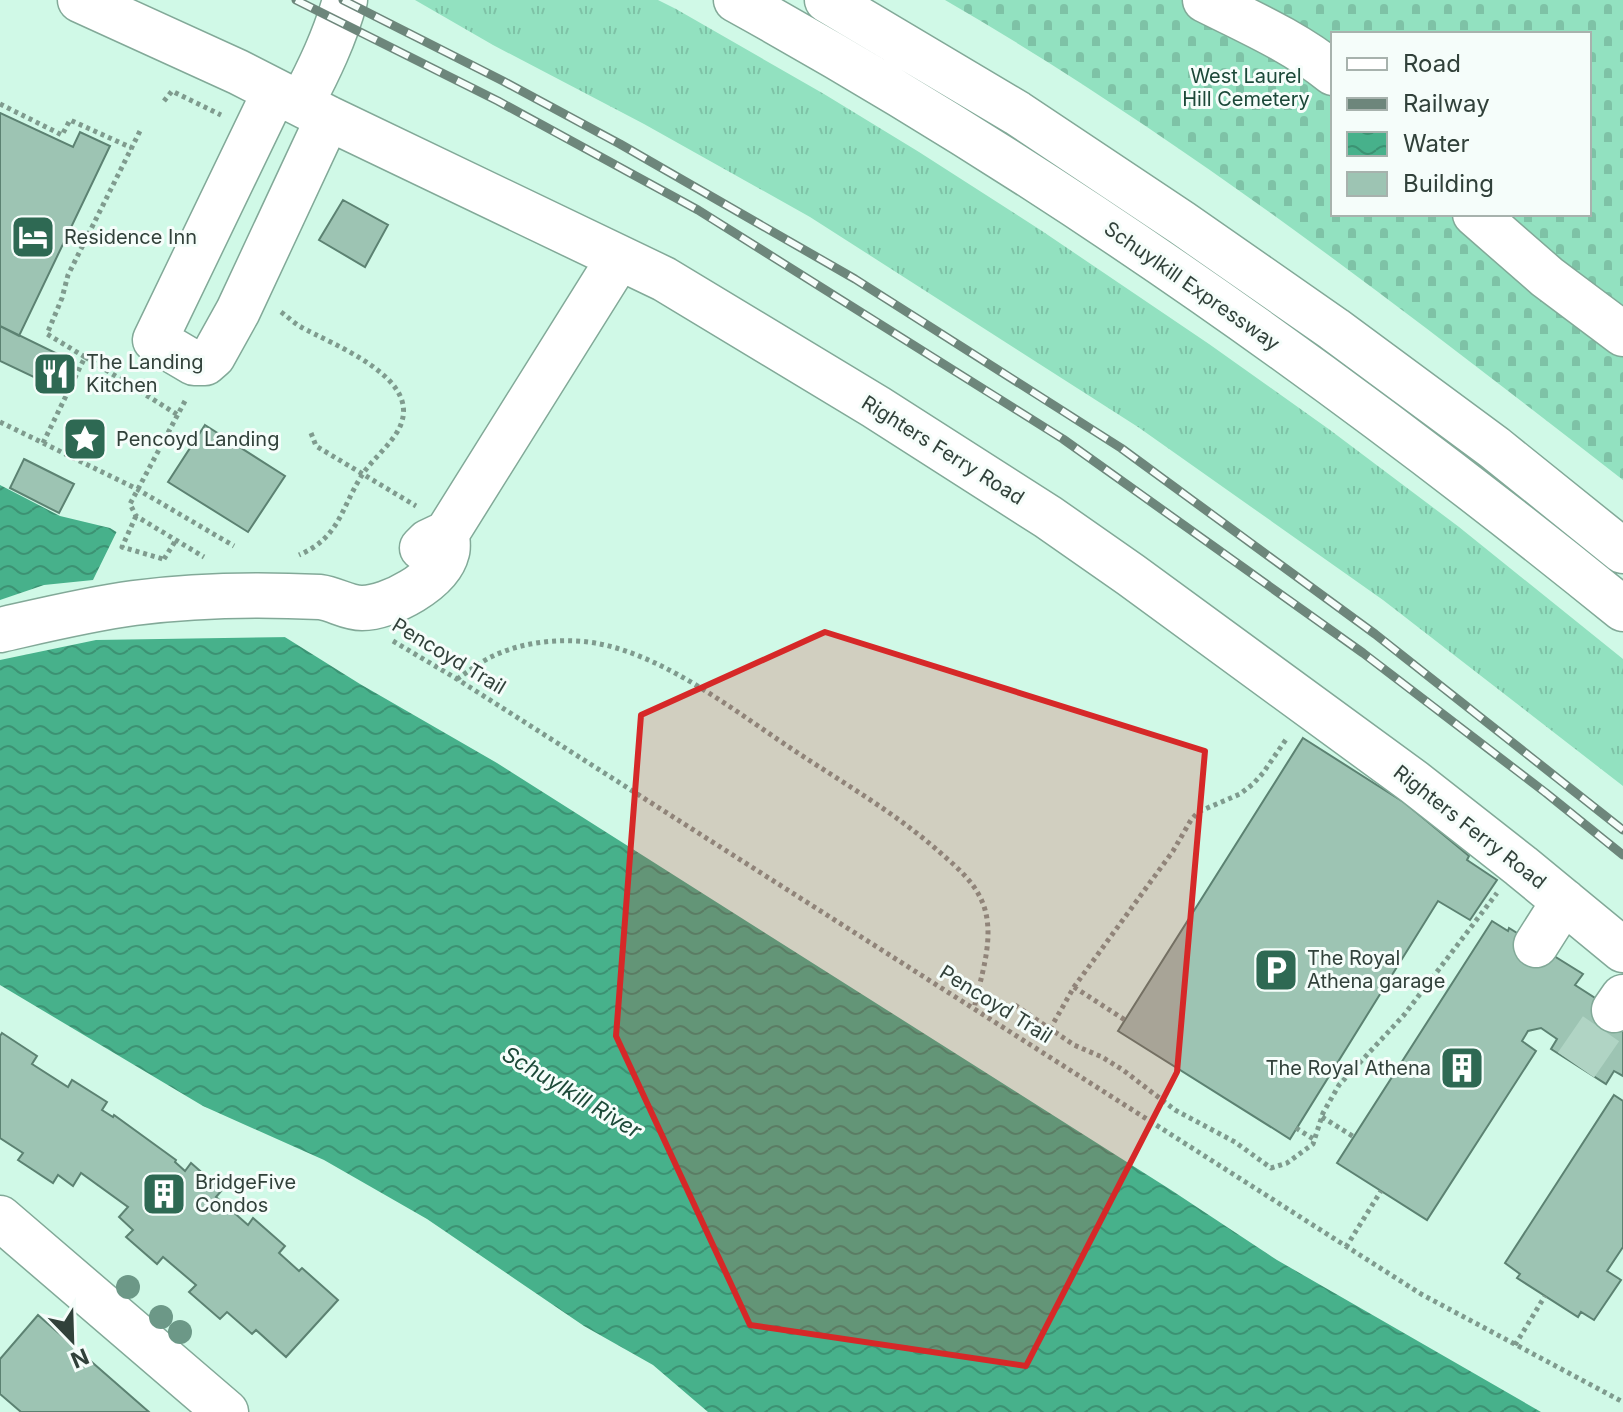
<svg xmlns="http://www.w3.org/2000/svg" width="1623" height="1412" font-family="Inter,sans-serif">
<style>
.grass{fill:url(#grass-tufts)}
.cemetery{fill:url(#cemetery-stones);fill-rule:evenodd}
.water{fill:url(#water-waves);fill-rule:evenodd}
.pier{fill:#d0f9e7}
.building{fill:#9dc4b3;stroke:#5c8272;stroke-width:2}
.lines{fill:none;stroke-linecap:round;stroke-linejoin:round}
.minor-tunnel{stroke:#b0d4c4;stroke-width:44;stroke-dasharray:44 22;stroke-linecap:butt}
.minor-casing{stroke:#82a998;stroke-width:47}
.highway-casing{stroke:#82a998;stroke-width:47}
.path{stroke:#7f9b8e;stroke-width:5;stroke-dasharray:4 4;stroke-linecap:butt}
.minor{stroke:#fff;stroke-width:44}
.highway{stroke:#fff;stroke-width:44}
.rail-casing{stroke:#6d867b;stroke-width:9}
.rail{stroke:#f5fdfa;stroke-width:6;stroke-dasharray:18;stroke-linecap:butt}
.tree{fill:#6c9887}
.marked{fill:#d62828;fill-opacity:0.2;stroke:#d62828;stroke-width:6;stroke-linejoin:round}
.labels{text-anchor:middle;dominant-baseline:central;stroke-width:6;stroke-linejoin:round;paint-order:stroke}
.park-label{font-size:20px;fill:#1b4838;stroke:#f5fdfa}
.poi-label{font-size:20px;fill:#31413a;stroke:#f5fdfa;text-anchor:start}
.street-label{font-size:20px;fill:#31413a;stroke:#f5fdfa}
.water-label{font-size:22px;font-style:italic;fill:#1d4a39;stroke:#f5fdfa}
</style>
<defs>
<pattern id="grass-tufts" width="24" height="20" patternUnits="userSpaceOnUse" patternTransform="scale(2)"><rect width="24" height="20" fill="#92e1c0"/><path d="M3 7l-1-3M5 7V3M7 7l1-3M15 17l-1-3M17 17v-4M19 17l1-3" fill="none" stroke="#7ec2a6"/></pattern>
<pattern id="cemetery-stones" width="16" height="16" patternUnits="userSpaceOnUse" patternTransform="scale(2)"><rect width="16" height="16" fill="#92e1c0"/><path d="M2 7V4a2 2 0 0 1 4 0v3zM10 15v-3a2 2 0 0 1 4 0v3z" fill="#7ec2a6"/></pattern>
<pattern id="water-waves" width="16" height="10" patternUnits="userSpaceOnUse" patternTransform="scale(2)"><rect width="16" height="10" fill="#47b18b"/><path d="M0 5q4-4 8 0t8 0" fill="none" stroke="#3c9273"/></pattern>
</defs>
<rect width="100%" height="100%" fill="#d0f9e7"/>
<path class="grass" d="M415 0H658L676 9 824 94 919 152 1042 231 1209 344 1330 430 1459 527 1623 659V786L1383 600 1138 427 810 217 644 124 493 45Z"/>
<path class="cemetery" d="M945 0H1623V480C1404 310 1185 139 945 0ZM1333 34H1589V214H1333Z"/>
<path class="water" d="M0 485 60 516 110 528 360 684 497 763 1171 1190 1277 1260 1541 1412H708L653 1365 584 1326 427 1219 324 1160 203 1106 0 985ZM22 593 95 629 90 640 16 603Z"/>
<path class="pier" d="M118 529 292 637 96 640 0 660V600L44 585 93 580Z"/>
<path class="building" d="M0 113 73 147 80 132 110 146 19 336 0 326Z
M343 200 388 225 365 267 319 240Z
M0 326 72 361 59 389 0 361Z
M205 425 285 476 248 532 168 482Z
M24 459 74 484 59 513 10 488Z
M1303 738 1405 803 1469 856 1467 860 1497 880 1470 920 1438 901 1290 1139 1118 1031Z
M1492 921 1508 931 1509 928 1583 974 1575 985 1623 1016V1076L1614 1071 1606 1084 1551 1049 1557 1039 1541 1028 1528 1031 1522 1041 1536 1051 1427 1220 1337 1163Z
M2 1033 37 1056 32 1064 68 1087 72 1080 107 1102 102 1110 113 1117 114 1115 176 1160 175 1162 185 1171 191 1163 222 1190 216 1197 248 1225 253 1218 285 1246 279 1253 299 1271 302 1268 338 1300 286 1357 256 1330 252 1334 227 1312 220 1319 189 1292 196 1285 163 1257 157 1264 126 1237 133 1230 119 1217 128 1207 81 1173 73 1186 58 1175 53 1183 18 1160 23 1153 0 1138V1036Z
M1614 1095 1623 1101V1247L1607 1271 1621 1280 1594 1320 1581 1312 1578 1317 1517 1278 1520 1274 1505 1263Z
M38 1315 149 1412H21L0 1394V1359Z"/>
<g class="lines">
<path class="minor-tunnel" d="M1576 1065 1614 1010"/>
<g class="minor-casing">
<path id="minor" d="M80 0 238 72 328 118 664 279 876 407 1048 517 1131 575 1414 782 1521 866 1623 950
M1205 0C1249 22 1295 42 1333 73
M275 91 155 340 194 363H205L213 356 238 311 328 118
M301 104C319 70 335 37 345 0
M1475 214 1547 277 1623 334
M422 548 428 542 447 533 619 258
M0 630C44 620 89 609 134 603 195 595 258 594 320 597 335 599 347 608 362 608 389 608 440 581 447 552 449 547 447 539 447 533
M1536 945 1564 901
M1614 1010 1623 997
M0 1218 226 1412"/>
</g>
<g class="highway-casing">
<path id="highway" d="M736 0C1048 172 1346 384 1623 609
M827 0 1017 113 1182 223 1334 329 1495 448 1623 551"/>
</g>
<path class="path" d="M164 101 172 91 221 115
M0 104 62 135 70 120 132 148
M281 312C288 317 294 323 301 327 331 344 416 375 402 421 397 440 373 458 362 475 340 510 340 537 299 555
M85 357 47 334 62 298 68 275 140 131
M185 401 130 504 136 516 204 557
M0 422 137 489 234 546
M311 433 316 446 416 506
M43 443 85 357 178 415
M136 516 122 547 163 559
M164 559 176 540
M393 641 457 679 1421 1294 1623 1402
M457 679C469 671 480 662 493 656 524 641 567 637 600 644 670 658 741 716 801 755 850 787 901 817 944 856 958 868 972 881 980 897 998 932 981 974 974 1009
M1074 987 1125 1020
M1015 1005 1074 1045 1102 1057 1123 1070 1175 1110 1235 1142 1271 1168 1287 1163 1313 1144 1323 1113 1339 1085 1404 1015 1497 893
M1050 1029 1074 987 1173 851 1191 820 1198 812 1240 794 1253 784 1263 773 1287 738
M1322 1117 1354 1137
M1296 1128 1315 1140
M1346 1247 1381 1191
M1515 1345 1545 1296"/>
<use href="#minor" class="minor"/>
<use href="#highway" class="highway"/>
<g class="rail-casing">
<path id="rail" d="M296 0 498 101 698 210 1063 439 1363 653 1546 793 1623 855
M343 0 503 81 620 144 855 279 1121 448 1375 634 1623 830"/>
</g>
<use href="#rail" class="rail"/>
</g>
<g class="tree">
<circle cx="128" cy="1287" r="12"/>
<circle cx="161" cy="1317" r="12"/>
<circle cx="180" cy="1332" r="12"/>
</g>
<path class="marked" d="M825 632 1205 751 1177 1072 1026 1366 750 1325 616 1036 641 715Z"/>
<defs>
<g id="hotel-square" transform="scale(2.3)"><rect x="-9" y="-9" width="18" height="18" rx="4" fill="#2e6953" stroke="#f5fdfa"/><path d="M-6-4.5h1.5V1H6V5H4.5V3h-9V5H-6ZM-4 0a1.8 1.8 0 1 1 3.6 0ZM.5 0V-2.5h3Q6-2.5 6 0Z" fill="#fff"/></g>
<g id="restaurant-square" transform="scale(2.3)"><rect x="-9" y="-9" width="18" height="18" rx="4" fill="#2e6953" stroke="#f5fdfa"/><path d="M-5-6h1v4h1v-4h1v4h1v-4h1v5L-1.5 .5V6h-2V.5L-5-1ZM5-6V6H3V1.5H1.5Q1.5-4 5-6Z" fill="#fff"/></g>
<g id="sight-square" transform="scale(2.3)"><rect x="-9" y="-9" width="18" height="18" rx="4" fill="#2e6953" stroke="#f5fdfa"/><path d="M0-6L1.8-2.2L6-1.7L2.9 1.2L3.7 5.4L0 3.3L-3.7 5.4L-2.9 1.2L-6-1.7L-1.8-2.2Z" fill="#fff"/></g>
<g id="parking-square" transform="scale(2.3)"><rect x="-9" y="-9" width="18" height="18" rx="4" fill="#2e6953" stroke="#f5fdfa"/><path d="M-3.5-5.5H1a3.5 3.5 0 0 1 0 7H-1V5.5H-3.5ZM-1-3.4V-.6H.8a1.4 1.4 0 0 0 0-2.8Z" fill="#fff"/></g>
<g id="building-square" transform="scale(2.3)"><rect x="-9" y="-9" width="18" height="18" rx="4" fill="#2e6953" stroke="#f5fdfa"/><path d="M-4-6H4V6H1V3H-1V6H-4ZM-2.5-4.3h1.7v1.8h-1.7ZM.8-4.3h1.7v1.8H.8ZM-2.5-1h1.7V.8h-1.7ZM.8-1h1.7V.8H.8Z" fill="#fff"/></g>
</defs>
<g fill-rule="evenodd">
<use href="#hotel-square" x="33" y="237"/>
<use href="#restaurant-square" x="55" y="374"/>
<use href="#sight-square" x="85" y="439"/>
<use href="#parking-square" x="1276" y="970"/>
<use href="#building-square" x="1462" y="1068"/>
<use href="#building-square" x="164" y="1194"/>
</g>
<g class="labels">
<g class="park-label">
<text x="1246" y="76">West Laurel<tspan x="1246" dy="23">Hill Cemetery</tspan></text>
</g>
<g class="poi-label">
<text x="64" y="237">Residence Inn</text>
<text x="86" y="362">The Landing<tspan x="86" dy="23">Kitchen</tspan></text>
<text x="116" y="439">Pencoyd Landing</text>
<text x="1307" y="958">The Royal<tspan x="1307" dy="23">Athena garage</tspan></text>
<text x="1431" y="1068" text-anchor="end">The Royal Athena</text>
<text x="195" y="1182">BridgeFive<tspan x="195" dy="23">Condos</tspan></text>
</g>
<g class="street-label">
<text transform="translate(1192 286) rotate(35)">Schuylkill Expressway</text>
<text transform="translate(943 450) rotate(32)">Righters Ferry Road</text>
<text transform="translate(449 656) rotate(31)">Pencoyd Trail</text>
<text transform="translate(1470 827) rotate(38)">Righters Ferry Road</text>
<text transform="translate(996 1004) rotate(32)">Pencoyd Trail</text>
</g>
<g class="water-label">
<text transform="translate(572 1092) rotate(31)">Schuylkill River</text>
</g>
</g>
<rect x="1331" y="32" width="260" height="184" fill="#f5fdfa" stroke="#a7b2ad" stroke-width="2"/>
<rect x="1347" y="58" width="40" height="12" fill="#ffffff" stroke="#a7b2ad" stroke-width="2"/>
<text x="1403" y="72" font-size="24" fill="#31413a">Road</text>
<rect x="1347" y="98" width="40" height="12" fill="#6d867b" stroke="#a7b2ad" stroke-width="2"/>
<text x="1403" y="112" font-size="24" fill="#31413a">Railway</text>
<rect x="1347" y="132" width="40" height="24" fill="url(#water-waves)" stroke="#a7b2ad" stroke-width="2"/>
<text x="1403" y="152" font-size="24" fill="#31413a">Water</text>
<rect x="1347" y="172" width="40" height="24" fill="#9dc4b3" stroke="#a7b2ad" stroke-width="2"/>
<text x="1403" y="192" font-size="24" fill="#31413a">Building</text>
<g transform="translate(72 1340) rotate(157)" stroke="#f5fdfa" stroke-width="6" paint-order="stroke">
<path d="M0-6L14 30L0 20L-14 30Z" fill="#31413a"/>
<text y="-12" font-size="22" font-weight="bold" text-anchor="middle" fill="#31413a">N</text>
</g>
</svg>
